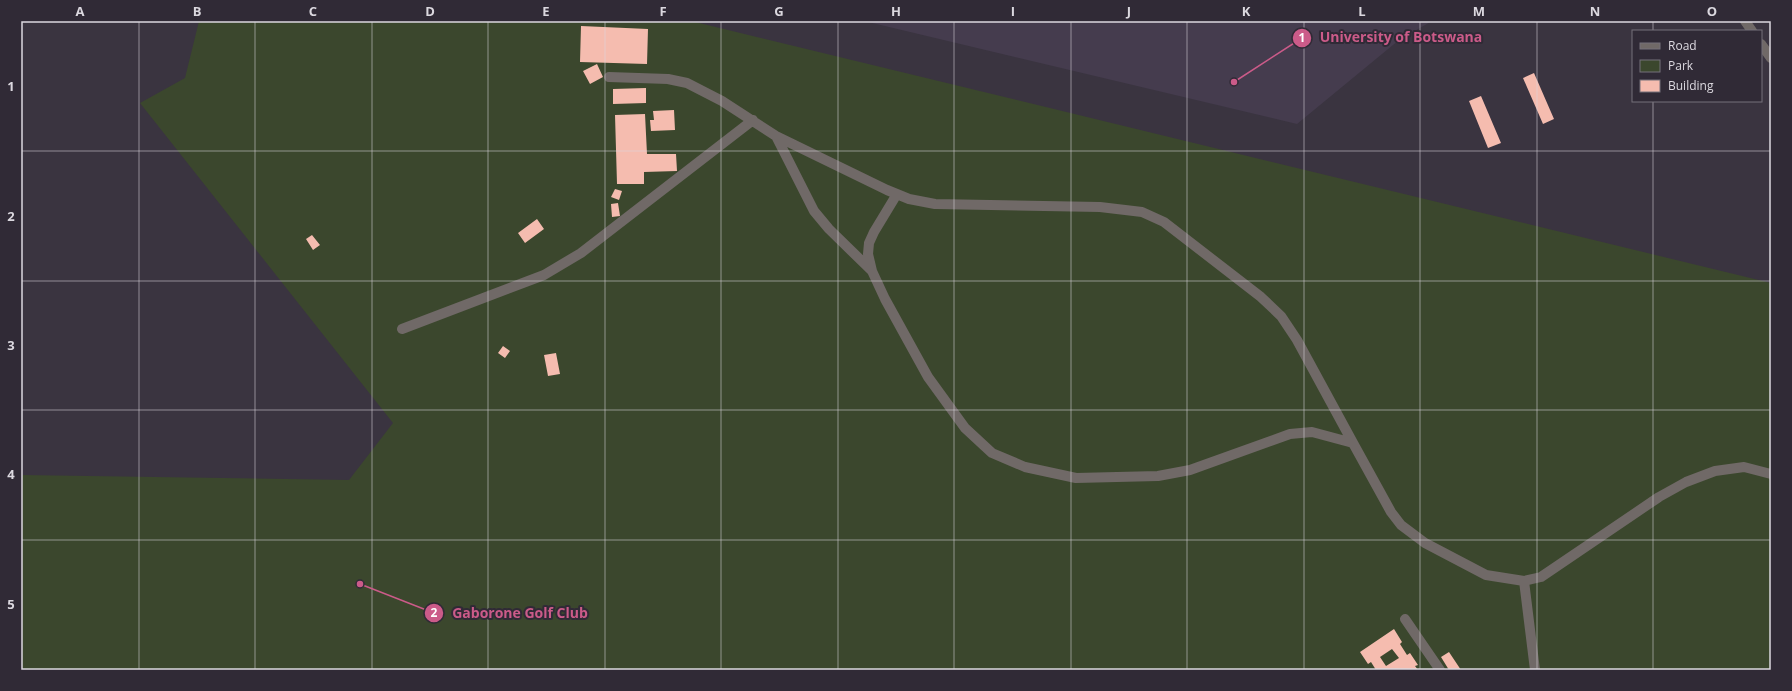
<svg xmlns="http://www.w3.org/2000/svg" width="1792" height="691" font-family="'Open Sans',sans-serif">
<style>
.built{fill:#453c4e}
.green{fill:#3b472d}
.building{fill:#f5bcaf;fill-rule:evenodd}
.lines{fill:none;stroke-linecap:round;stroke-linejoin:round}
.minor{stroke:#706967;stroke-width:10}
.grid{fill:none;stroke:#dbd8df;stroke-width:1;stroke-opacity:0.55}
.leader{fill:none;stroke:#cb5b89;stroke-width:1.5}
.callout-dot{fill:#cb5b89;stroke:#302a36;stroke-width:1.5}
.mark-label{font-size:12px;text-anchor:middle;font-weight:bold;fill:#fff}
.callout-label{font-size:14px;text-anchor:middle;font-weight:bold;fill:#cb5b89;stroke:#302a36;stroke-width:4;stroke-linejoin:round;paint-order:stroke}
.neatline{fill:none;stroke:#dbd8df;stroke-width:1.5}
.grid-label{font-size:13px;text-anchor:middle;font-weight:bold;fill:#dbd8df}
</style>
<rect width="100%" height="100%" fill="#3a3440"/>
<path class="built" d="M864 21H1432L1399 40 1297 124Z"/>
<path class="green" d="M199 21H691L1771 283V670H21V475L349 480 393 423 140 103 185 78Z"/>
<path class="building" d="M581 26 648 29 647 64 580 62Z
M597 64 603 77 590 84 583 71Z
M1534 73 1554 119 1543 124 1523 78Z
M646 88V103L613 104V89Z
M1481 96 1501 143 1488 148 1469 101Z
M674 110 675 130 651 131 650 120H654L653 111Z
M645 114 647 154H676L677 171 644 172V184H617L615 115Z
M615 189 622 191 619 200 611 197Z
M618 203 620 216 612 217 611 204Z
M537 219 544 229 525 243 518 233Z
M312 235 320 245 313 250 306 239Z
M503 346 510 351 505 358 498 353Z
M556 353 560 374 548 376 544 355Z
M1394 629 1402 642 1400 644 1407 655 1410 653 1418 665 1415 666 1418 670H1376L1371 662 1368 664 1360 652ZM1392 649 1399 658 1386 666 1380 657Z
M1449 652 1461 670H1449L1441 657Z"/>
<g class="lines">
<path class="minor" d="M1745 21 1752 31
M1761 44 1771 58
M609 77 668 79 687 83 722 101 776 136 887 190 909 199 935 204 1100 207 1142 212 1164 222 1261 297 1281 316 1297 340 1353 443 1391 512 1401 525 1425 543 1486 575 1524 581 1541 577 1659 497 1686 482 1715 471 1744 467 1771 474
M776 136 814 211 829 229 872 271
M897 194 874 232 869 243 868 254 872 271 885 299 928 377 965 428 992 453 1025 467 1076 478 1158 476 1190 470 1290 434 1312 432 1353 443
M402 329 544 275 581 253 753 120
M1524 581 1535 670
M1405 619 1440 670"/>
</g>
<path class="grid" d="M139 21V670M255 21V670M372 21V670M488 21V670M605 21V670M721 21V670M838 21V670M954 21V670M1071 21V670M1187 21V670M1304 21V670M1420 21V670M1537 21V670M1653 21V31M1653 101V670M21 151H1771M21 281H1771M21 410H1771M21 540H1771"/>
<path class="leader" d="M1234 82L1302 38M360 584L434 613"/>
<g class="callout-dot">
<circle cx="1234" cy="82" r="4"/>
<circle cx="360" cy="584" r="4"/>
<circle cx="1302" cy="38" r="10"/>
<circle cx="434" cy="613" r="10"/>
</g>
<g class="mark-label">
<text x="1302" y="42">1</text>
<text x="434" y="617">2</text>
</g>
<g class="callout-label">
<text x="1401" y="42">University of Botswana</text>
<text x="520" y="618">Gaborone Golf Club</text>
</g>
<rect width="1792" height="691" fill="none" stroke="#302a36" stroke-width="44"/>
<rect x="1632" y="30" width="130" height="72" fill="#302a36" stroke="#74707a"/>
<rect x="1640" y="43" width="20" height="6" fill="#706967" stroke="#74707a"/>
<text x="1668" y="50" font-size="12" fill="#dbd8df">Road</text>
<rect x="1640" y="60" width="20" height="12" fill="#3b472d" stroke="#74707a"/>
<text x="1668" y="70" font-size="12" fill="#dbd8df">Park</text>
<rect x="1640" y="80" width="20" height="12" fill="#f5bcaf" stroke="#74707a"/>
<text x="1668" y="90" font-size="12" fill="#dbd8df">Building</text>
<rect x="22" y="22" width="1748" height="647" class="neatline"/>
<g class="grid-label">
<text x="80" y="16">A</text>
<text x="197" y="16">B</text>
<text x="313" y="16">C</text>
<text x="430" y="16">D</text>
<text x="546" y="16">E</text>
<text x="663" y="16">F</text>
<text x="779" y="16">G</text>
<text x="896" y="16">H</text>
<text x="1013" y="16">I</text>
<text x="1129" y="16">J</text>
<text x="1246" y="16">K</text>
<text x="1362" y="16">L</text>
<text x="1479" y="16">M</text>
<text x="1595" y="16">N</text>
<text x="1712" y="16">O</text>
<text x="11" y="91">1</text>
<text x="11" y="221">2</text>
<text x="11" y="350">3</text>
<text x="11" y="479">4</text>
<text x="11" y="609">5</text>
</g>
</svg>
